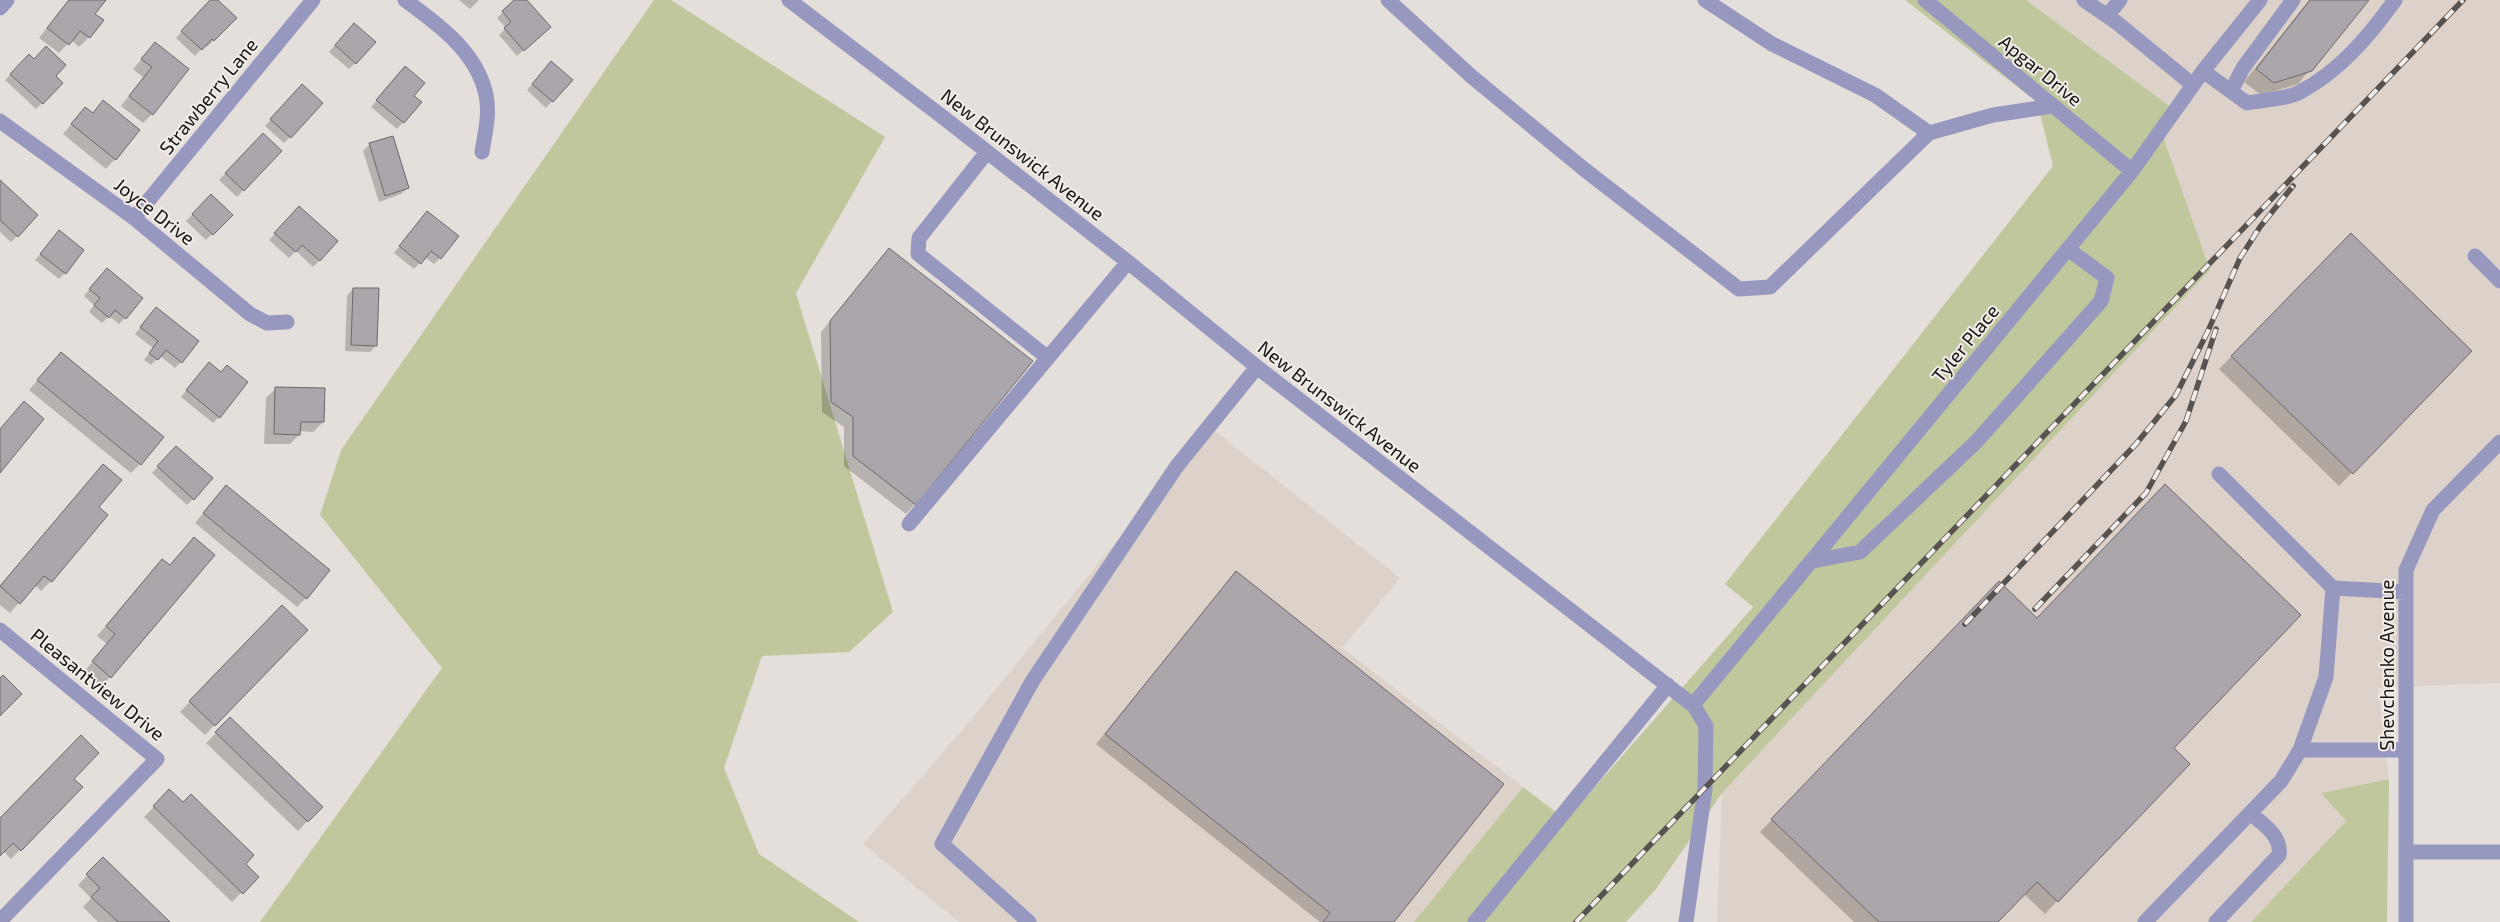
<svg xmlns="http://www.w3.org/2000/svg" width="2500" height="922" font-family="'Exo 2',sans-serif">
<style>
.built{fill:#ddd2c9}
.green{fill:#c0c79d}
.shadow{fill:#0003}
.building{fill:#aba6ab;stroke:#6c686c}
.lines{fill:none;stroke-linecap:round;stroke-linejoin:round}
.minor{stroke:#9798bf;stroke-width:15}
.rail-casing{stroke:#565351;stroke-width:5.5}
.rail{stroke:#f1ece8;stroke-width:4;stroke-dasharray:11;stroke-linecap:butt}
.labels{text-anchor:middle;dominant-baseline:central;stroke-width:4;stroke-linejoin:round;paint-order:stroke}
.street-label{font-size:19px;fill:#161413;stroke:#f1ece8}
</style>
<rect width="100%" height="100%" fill="#e4dfdb"/>
<path class="built" d="M2026 0H2500V683L2378 688 2389 779 2321 793 2346 821 2251 922H1717L1722 793 2210 270 2161 131 2179 113Z
M1210 427 1400 578 1342 648 1523 787 1414 922H959L863 844 960 733Z"/>
<path class="green" d="M654 0H671L885 137 796 293 893 612 849 652 762 656 724 768 759 854 859 922H260L442 668 320 515 341 450Z
M1905 0H2026L2179 113 2161 131 2210 270 1722 793 1656 889 1626 922H1414L1523 787 1566 820 1753 607 1725 584 2053 166 2037 102Z
M2389 779 2387 922H2251L2346 821 2321 793Z"/>
<path class="shadow" d="M68 0H105L94 14 89 37 79 47 71 40 59 53 39 38Z
M211 0H216L235 18 207 47 205 45 195 56 176 38Z
M459 0H479L470 9Z
M516 0H526L543 33 517 56 499 35 506 28 497 18Z
M2309 0H2367L2298 84 2261 95 2244 82Z
M348 30 355 63 349 69 329 52Z
M155 44 152 114 143 123 121 106 143 77 133 69Z
M29 55 62 83 36 109 5 80Z
M545 69 571 80 546 108 527 90Z
M399 74 413 96 420 103 397 129 371 107Z
M296 92 290 137 284 143 265 126Z
M103 102 115 159 106 169 63 134 85 108 92 114Z
M263 135 280 151 237 197 219 180Z
M370 144 408 188 401 194 379 202 363 151Z
M0 182 17 236 11 242 0 232Z
M211 196 231 215 206 240 186 221Z
M427 212 440 258 434 264 425 257 414 269 394 253Z
M293 214 320 260 313 267 296 251 289 258 269 240Z
M59 232 65 273 59 279 35 260Z
M2351 235 2470 351 2339 486 2219 369Z
M889 249 915 504 906 514 844 466V427L822 412 821 332Z
M101 275 125 318 119 324 109 316 102 323 89 312 94 305 84 296Z
M353 289 376 345 370 352 345 351 347 296Z
M150 315 181 362 175 368 160 356 151 365 144 360 153 348 135 334Z
M61 353 140 464 131 473 29 390Z
M202 370 219 417 213 423 181 397Z
M275 389 323 422 313 432 299 431V435L290 444H264L266 398Z
M170 454 193 499 187 505 152 473Z
M103 466 97 507 106 515 51 581 41 591 35 585 10 613 0 605V586Z
M217 496 306 598 297 607 195 523Z
M194 539 110 677 101 686 84 672 107 644 97 636 153 570 169 566Z
M1236 572 1392 922H1320L1096 744Z
M1987 595 2172 748 2057 901 2045 914 2024 894 1997 922H1854L1760 832Z
M282 606 307 630 205 735 180 712Z
M230 719 321 807 298 831 206 743Z
M72 779 81 787 11 859 3 851 0 854V820Z
M169 791 257 877 232 902 144 817Z
M103 859 168 922H98L83 907 91 898 78 885Z"/>
<path class="building" d="M69 0H106L95 14 104 20 90 38 80 31 69 45 47 28Z
M210 0H218L237 18 214 41 212 39 202 50 181 31Z
M514 0H527L551 27 524 51 504 28 511 22 502 11Z
M2310 0H2369L2312 71 2274 83 2256 69Z
M354 23 376 42 356 64 335 45Z
M155 42 189 69 153 115 129 96 152 67 141 59Z
M46 46 66 65 56 76 63 83 43 104 10 74 29 54 34 59Z
M551 61 573 80 553 102 532 84Z
M405 66 425 83 414 96 422 102 404 123 376 100Z
M302 84 323 103 291 138 270 119Z
M103 100 140 130 116 160 71 124 85 107 93 113Z
M263 133 282 151 244 191 225 173Z
M393 136 409 188 385 196 369 143Z
M0 180 38 215 18 237 0 220Z
M211 194 233 215 213 235 192 214Z
M299 206 338 241 320 261 302 245 296 252 274 233Z
M427 211 459 236 441 259 431 251 421 264 399 246Z
M59 230 84 250 66 274 40 254Z
M2351 233 2472 351 2353 474 2231 356Z
M889 248 1033 361 916 505 853 456V417L831 402 830 321Z
M107 268 143 298 126 319 115 310 109 318 94 305 100 298 89 289Z
M353 288H379L377 346 351 345Z
M156 307 199 341 182 363 166 350 158 360 149 353 158 341 140 327Z
M61 352 164 437 141 465 37 380Z
M209 362 221 372 227 365 248 382 220 418 186 390Z
M275 387 325 388 324 422H301L300 435 274 434Z
M24 401 44 419 0 473V429Z
M176 446 213 478 194 500 157 466Z
M103 464 122 480 99 507 108 515 52 582 44 576 20 604 0 586Z
M2165 484 2301 615 2174 748 2190 764 2058 902 2037 882 1998 922H1879L1771 819 1999 581 2037 618Z
M226 485 330 570 307 599 203 513Z
M194 537 215 555 111 678 92 661 115 634 106 626 162 559 170 565Z
M1236 571 1504 784 1394 922H1323L1330 913 1105 734Z
M282 605 308 630 215 726 189 701Z
M3 675 22 694 0 716V678Z
M230 717 323 807 308 822 215 732Z
M81 735 99 753 74 779 83 787 21 851 13 843 0 856V818Z
M169 789 183 802 191 794 254 855 246 864 259 877 243 894 153 806Z
M103 857 170 922H118L91 897 100 888 86 874Z"/>
<g class="lines">
<path class="minor" d="M405 0C438 24 477 52 486 95 490 114 485 133 482 152
M789 0 944 118 1128 262 1257 367 1694 706 1706 726 1705 789 1686 922
M1388 0 1471 76 1585 170 1739 289 1770 287 1929 133 1993 115 2053 106
M1705 0 1772 44 1875 95 1929 133
M1925 0 2132 171
M2084 0 2116 22 2193 85
M0 8 7 0
M2107 16 2120 0
M2203 71 2247 103C2262 100 2288 99 2300 92 2340 71 2369 36 2395 0
M2231 91 2243 68 2293 0
M0 121 134 218 250 314 267 323 287 322
M987 152 919 238 918 254 1048 358
M134 218 313 0
M2475 256 2500 281
M909 524 1128 262
M1813 561 1860 552 1976 442 2101 301 2107 278 2068 249
M2333 588 2406 592
M0 630 157 759 0 921
M1693 705 2132 171 2203 71 2260 0
M2300 750H2406
M2406 852H2500
M1029 922 942 844 1033 680 1177 466 1257 367
M1475 922 1668 685
M2145 922 2281 781 2300 750 2326 677 2333 588 2219 474
M2216 922 2279 855C2282 836 2263 824 2250 813
M2406 922V570L2433 510 2500 442"/>
<g class="rail-casing">
<path id="rail" d="M2035 609 2146 493 2186 421 2216 329
M1965 624 2136 444 2176 395 2208 331 2240 258 2260 227 2293 186
M1576 922 2463 0"/>
</g>
<use href="#rail" class="rail"/>
</g>
<g class="labels">
<g class="street-label">
<text transform="translate(2041 70) rotate(39)">Apgar Drive</text>
<text transform="translate(208 96) rotate(-51)">Strawberry Lane</text>
<text transform="translate(1023 154) rotate(38)">New Brunswick Avenue</text>
<text transform="translate(155 211) rotate(38)">Joyce Drive</text>
<text transform="translate(1965 343) rotate(-51)">Tyler Place</text>
<text transform="translate(1340 406) rotate(38)">New Brunswick Avenue</text>
<text transform="translate(2386 665) rotate(-90)">Shevchenko Avenue</text>
<text transform="translate(98 684) rotate(39)">Pleasantview Drive</text>
</g>
</g>
</svg>
